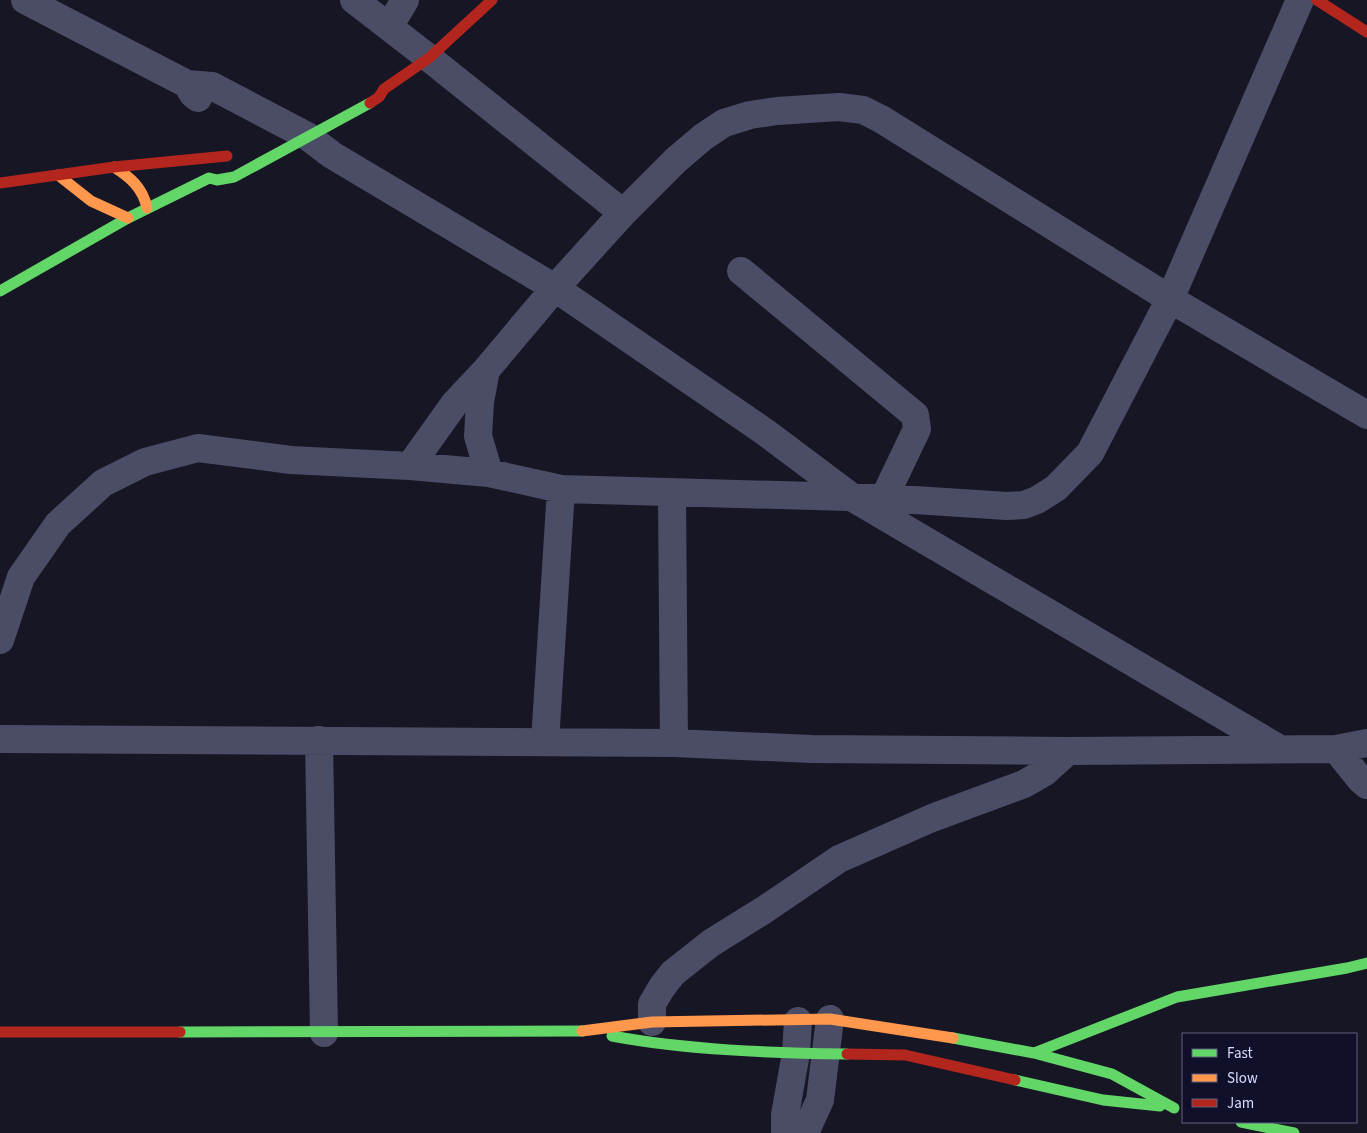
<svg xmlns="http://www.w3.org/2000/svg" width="1367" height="1133" font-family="'Source Sans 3',sans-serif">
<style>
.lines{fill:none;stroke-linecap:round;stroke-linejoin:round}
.street{stroke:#4b4d66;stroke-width:28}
.fast{stroke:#63d668;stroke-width:11}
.slow{stroke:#ff974d;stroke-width:11}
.jam{stroke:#b3261e;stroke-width:11}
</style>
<rect width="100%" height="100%" fill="#171625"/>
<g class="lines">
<path class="street" d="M25 0 187 84 193 94 198 98
M354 0 429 58 623 213
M389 27 405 0
M187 84 212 86 307 136 332 155 555 288 765 432 853 498 1280 749
M741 271 915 415 917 429 884 498
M486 370 480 402 478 436 489 473
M410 466 455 403 486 370 555 288 623 213 676 160 703 137 724 123 750 115 777 111 839 107 863 110 881 119 1170 299 1367 415
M672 493 674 743
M0 640 21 577 58 524 103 483 145 462 198 448 291 460 410 466 489 473 561 489 884 498 1007 506 1024 505 1037 500 1056 488 1090 453 1170 299 1300 0
M0 739 674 743 811 749 1068 751 1336 749 1367 743
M319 740 324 1033
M545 742 561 489
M1336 749 1360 779 1367 785
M652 1022V1004L662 987 673 973 711 943 764 910 839 859 932 818 1024 784 1045 772 1068 751
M785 1133V1115L796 1053 798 1021
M805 1133 820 1100 830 1019"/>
<path class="fast" d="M0 291 128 218 209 178 217 180 234 177 370 103
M180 1032 582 1031
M612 1036C687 1050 771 1053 847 1054
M953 1038 1034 1053 1112 1074 1174 1108
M1034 1053 1177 997 1347 968 1367 963
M1015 1080 1103 1100 1160 1106
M1241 1122 1294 1133"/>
<path class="slow" d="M114 167C130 177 143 188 147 208
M58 175 91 201 128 218
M582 1031 652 1022 830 1019 953 1038"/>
<path class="jam" d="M1317 0 1367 32
M370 103 379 97 384 89 429 58 492 0
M0 183 114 167 227 156
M0 1032H180
M847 1054 905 1055 1015 1080"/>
</g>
<rect x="1182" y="1033" width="175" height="90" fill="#11102b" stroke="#616180"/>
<rect x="1192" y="1049" width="25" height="8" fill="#63d668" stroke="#616180"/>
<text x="1227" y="1058" font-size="15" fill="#dadbff">Fast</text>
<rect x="1192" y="1074" width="25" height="8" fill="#ff974d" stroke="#616180"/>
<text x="1227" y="1083" font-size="15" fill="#dadbff">Slow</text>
<rect x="1192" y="1099" width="25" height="8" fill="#b3261e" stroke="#616180"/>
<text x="1227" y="1108" font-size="15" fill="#dadbff">Jam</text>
</svg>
